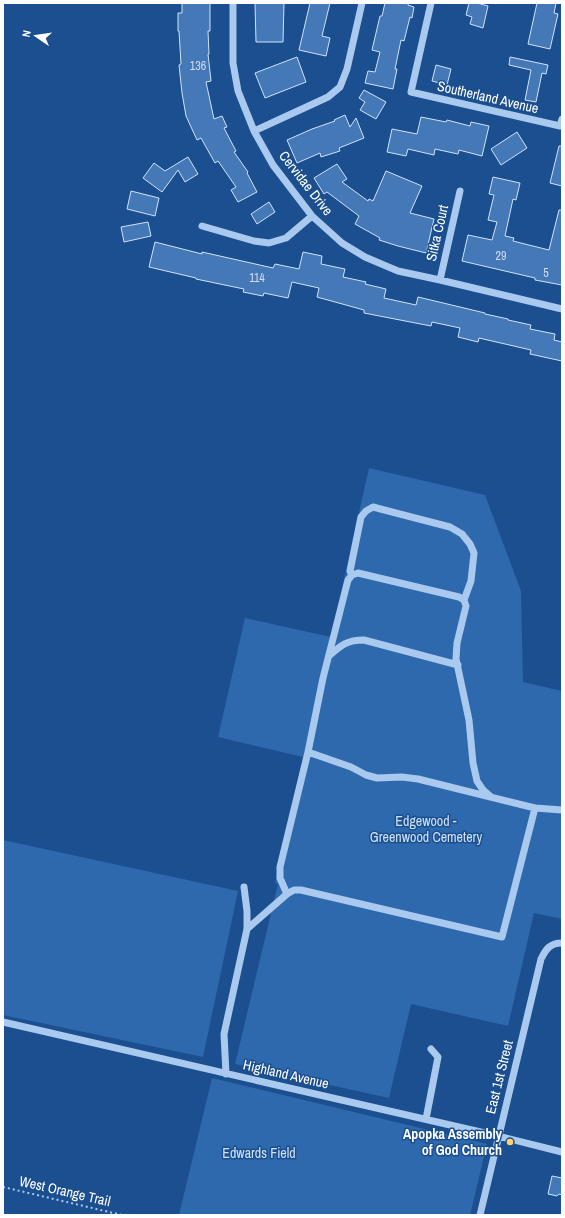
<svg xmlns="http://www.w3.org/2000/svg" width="565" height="1218" font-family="'Archivo Narrow',sans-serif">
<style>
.green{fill:#2e69ad}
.building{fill:#4478b7;stroke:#cfe3fa}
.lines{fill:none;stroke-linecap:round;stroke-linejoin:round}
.path{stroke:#a9c9ee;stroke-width:2;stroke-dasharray:2 3;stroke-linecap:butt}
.minor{stroke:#a9c9ee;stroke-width:7}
.poi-dot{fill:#ffd166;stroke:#1b4f8f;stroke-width:1.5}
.labels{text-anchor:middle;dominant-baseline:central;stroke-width:3;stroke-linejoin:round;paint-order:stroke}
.number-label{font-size:12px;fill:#d0dded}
.street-label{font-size:14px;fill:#fff;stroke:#1b4f8f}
.park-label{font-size:14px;fill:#cfe3fa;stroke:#1b4f8f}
.poi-label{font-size:14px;font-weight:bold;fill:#fff;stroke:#1b4f8f;text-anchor:end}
</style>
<rect width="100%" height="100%" fill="#1b4f8f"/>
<path class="green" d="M369 468 485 495 521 591 523 682 562 691V919L534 913 508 1026 411 1004 389 1098 235 1064 278 884 275 883 303 757 218 737 245 618 331 637Z
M3 840 238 891 203 1057 3 1015Z
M212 1078 487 1144 470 1215H179Z"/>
<path class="building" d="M182 3H210V31H208L209 54H208L211 81 206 82 214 119 222 116 227 127 224 128 236 151 234 152 248 172 247 173 257 192 238 202 231 190 236 187 218 161 215 163 201 138 197 140 186 116 182 93 179 65 181 64 179 31H178V13H182Z
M255 3H284L283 42H256Z
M310 3H330L322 36 330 38 326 56 299 50Z
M385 3H408V5L414 7 412 18 410 17 404 41 401 40 395 69H397L393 89 365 83 368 71 375 72 380 52 372 50 380 16H382Z
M469 3H477L488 6 483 28 470 24 472 17 466 15Z
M537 3H556L554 13 558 14 550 49 528 44Z
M297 57 306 82 265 98 255 73Z
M510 57 548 65 546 74 542 73 536 102 525 100 531 70 509 65Z
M436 65 451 69 447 85 432 81Z
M364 90 386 102 376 119 360 110 365 102 359 98Z
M345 115 350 127 356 118 364 138 339 148 340 151 321 157 320 153 297 163 287 140 312 129 335 121 334 120Z
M421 117 446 122 447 120 470 126 471 122 489 126 482 156 459 150 458 154 435 149 434 155 408 149 406 156 387 152 392 129 417 134Z
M517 132 527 148 501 165 491 149Z
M559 146H562V186L550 183Z
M188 157 198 174 185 182 178 170 162 192 143 178 154 163 165 171Z
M337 164 347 179 342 182 368 201 369 199 373 201 386 171 422 186 410 213 434 219 426 253 398 246 379 240 380 238 355 224 359 216 327 192 324 194 314 178Z
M493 177 520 183 516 200 513 199 505 236 514 238 513 241 549 250 559 210H562V285L535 280V278L462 261 468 235 492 240 497 222 488 220 494 195 489 194Z
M131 191 159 198 155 216 127 209Z
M269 202 275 212 257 224 251 214Z
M148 222 151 236 124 242 121 227Z
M155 242 202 254V252L273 268 275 264 299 269 303 252 322 256 321 264 345 269 343 277 366 282 365 284 386 289 384 298 416 305 418 297 485 313V314L508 319V320L531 325 530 329 555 334 554 340 562 342V361L530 354 531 350 479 338 478 342 458 337 460 328 432 322 431 326 364 313V310L317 297 319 288 292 282 288 298 264 293 263 296 243 292 244 289 196 279V278L149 267Z
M552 1176 562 1178V1195L559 1194 557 1196 548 1194Z"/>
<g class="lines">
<path class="path" d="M3 1187 122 1215"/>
<path class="minor" d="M233 3V63L238 91 254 131 273 165 312 216 342 243 365 257 398 271 440 280 562 309
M431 3 411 92 560 126 562 119
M254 131 328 97 340 87 347 69 362 3
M202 226 254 241 269 243 286 238 312 216
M440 280 460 191
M352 575 350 571 361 517 366 511 373 507 450 527 462 534 470 544 474 553 471 581 464 600
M329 656C341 645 347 640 364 640L458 665
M308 752 351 767 366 775 377 778 402 777 418 779 535 808 562 810
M287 894 280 878V867L308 752 323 678 348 580 352 575 358 573 459 597 464 600 466 606 457 643 456 659 469 720 473 763 477 781 483 790 491 797
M247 929 287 894 294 890H301L502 937 535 808
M3 1022 498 1136 562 1152
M226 1074 224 1034 247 929V911L244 887
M426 1119 438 1057 431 1049
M480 1215 541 959C546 949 550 943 562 943"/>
</g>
<circle class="poi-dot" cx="510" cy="1142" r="4"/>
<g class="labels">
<g class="number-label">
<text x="198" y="66">136</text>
<text x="501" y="256">29</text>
<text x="546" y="273">5</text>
<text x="257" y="278">114</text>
</g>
<g class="street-label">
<text transform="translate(488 97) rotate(13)">Southerland Avenue</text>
<text transform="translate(306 183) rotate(52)">Cervidae Drive</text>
<text transform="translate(437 233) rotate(-77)">Sitka Court</text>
<text transform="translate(286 1074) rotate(13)">Highland Avenue</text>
<text transform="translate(499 1077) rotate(-76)">East 1st Street</text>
<text transform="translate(65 1191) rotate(13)">West Orange Trail</text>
</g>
<g class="park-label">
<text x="426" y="821">Edgewood -<tspan x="426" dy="16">Greenwood Cemetery</tspan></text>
<text x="259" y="1153">Edwards Field</text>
</g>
<g class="poi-label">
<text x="502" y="1134">Apopka Assembly<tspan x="502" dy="16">of God Church</tspan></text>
</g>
</g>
<rect width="565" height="1218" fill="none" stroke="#ffffff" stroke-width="8"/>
<g transform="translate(36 36) rotate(283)" stroke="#1b4f8f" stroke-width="3" paint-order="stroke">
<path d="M0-3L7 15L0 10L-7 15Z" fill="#ffffff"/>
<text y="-6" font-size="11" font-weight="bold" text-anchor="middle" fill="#ffffff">N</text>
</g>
</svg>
